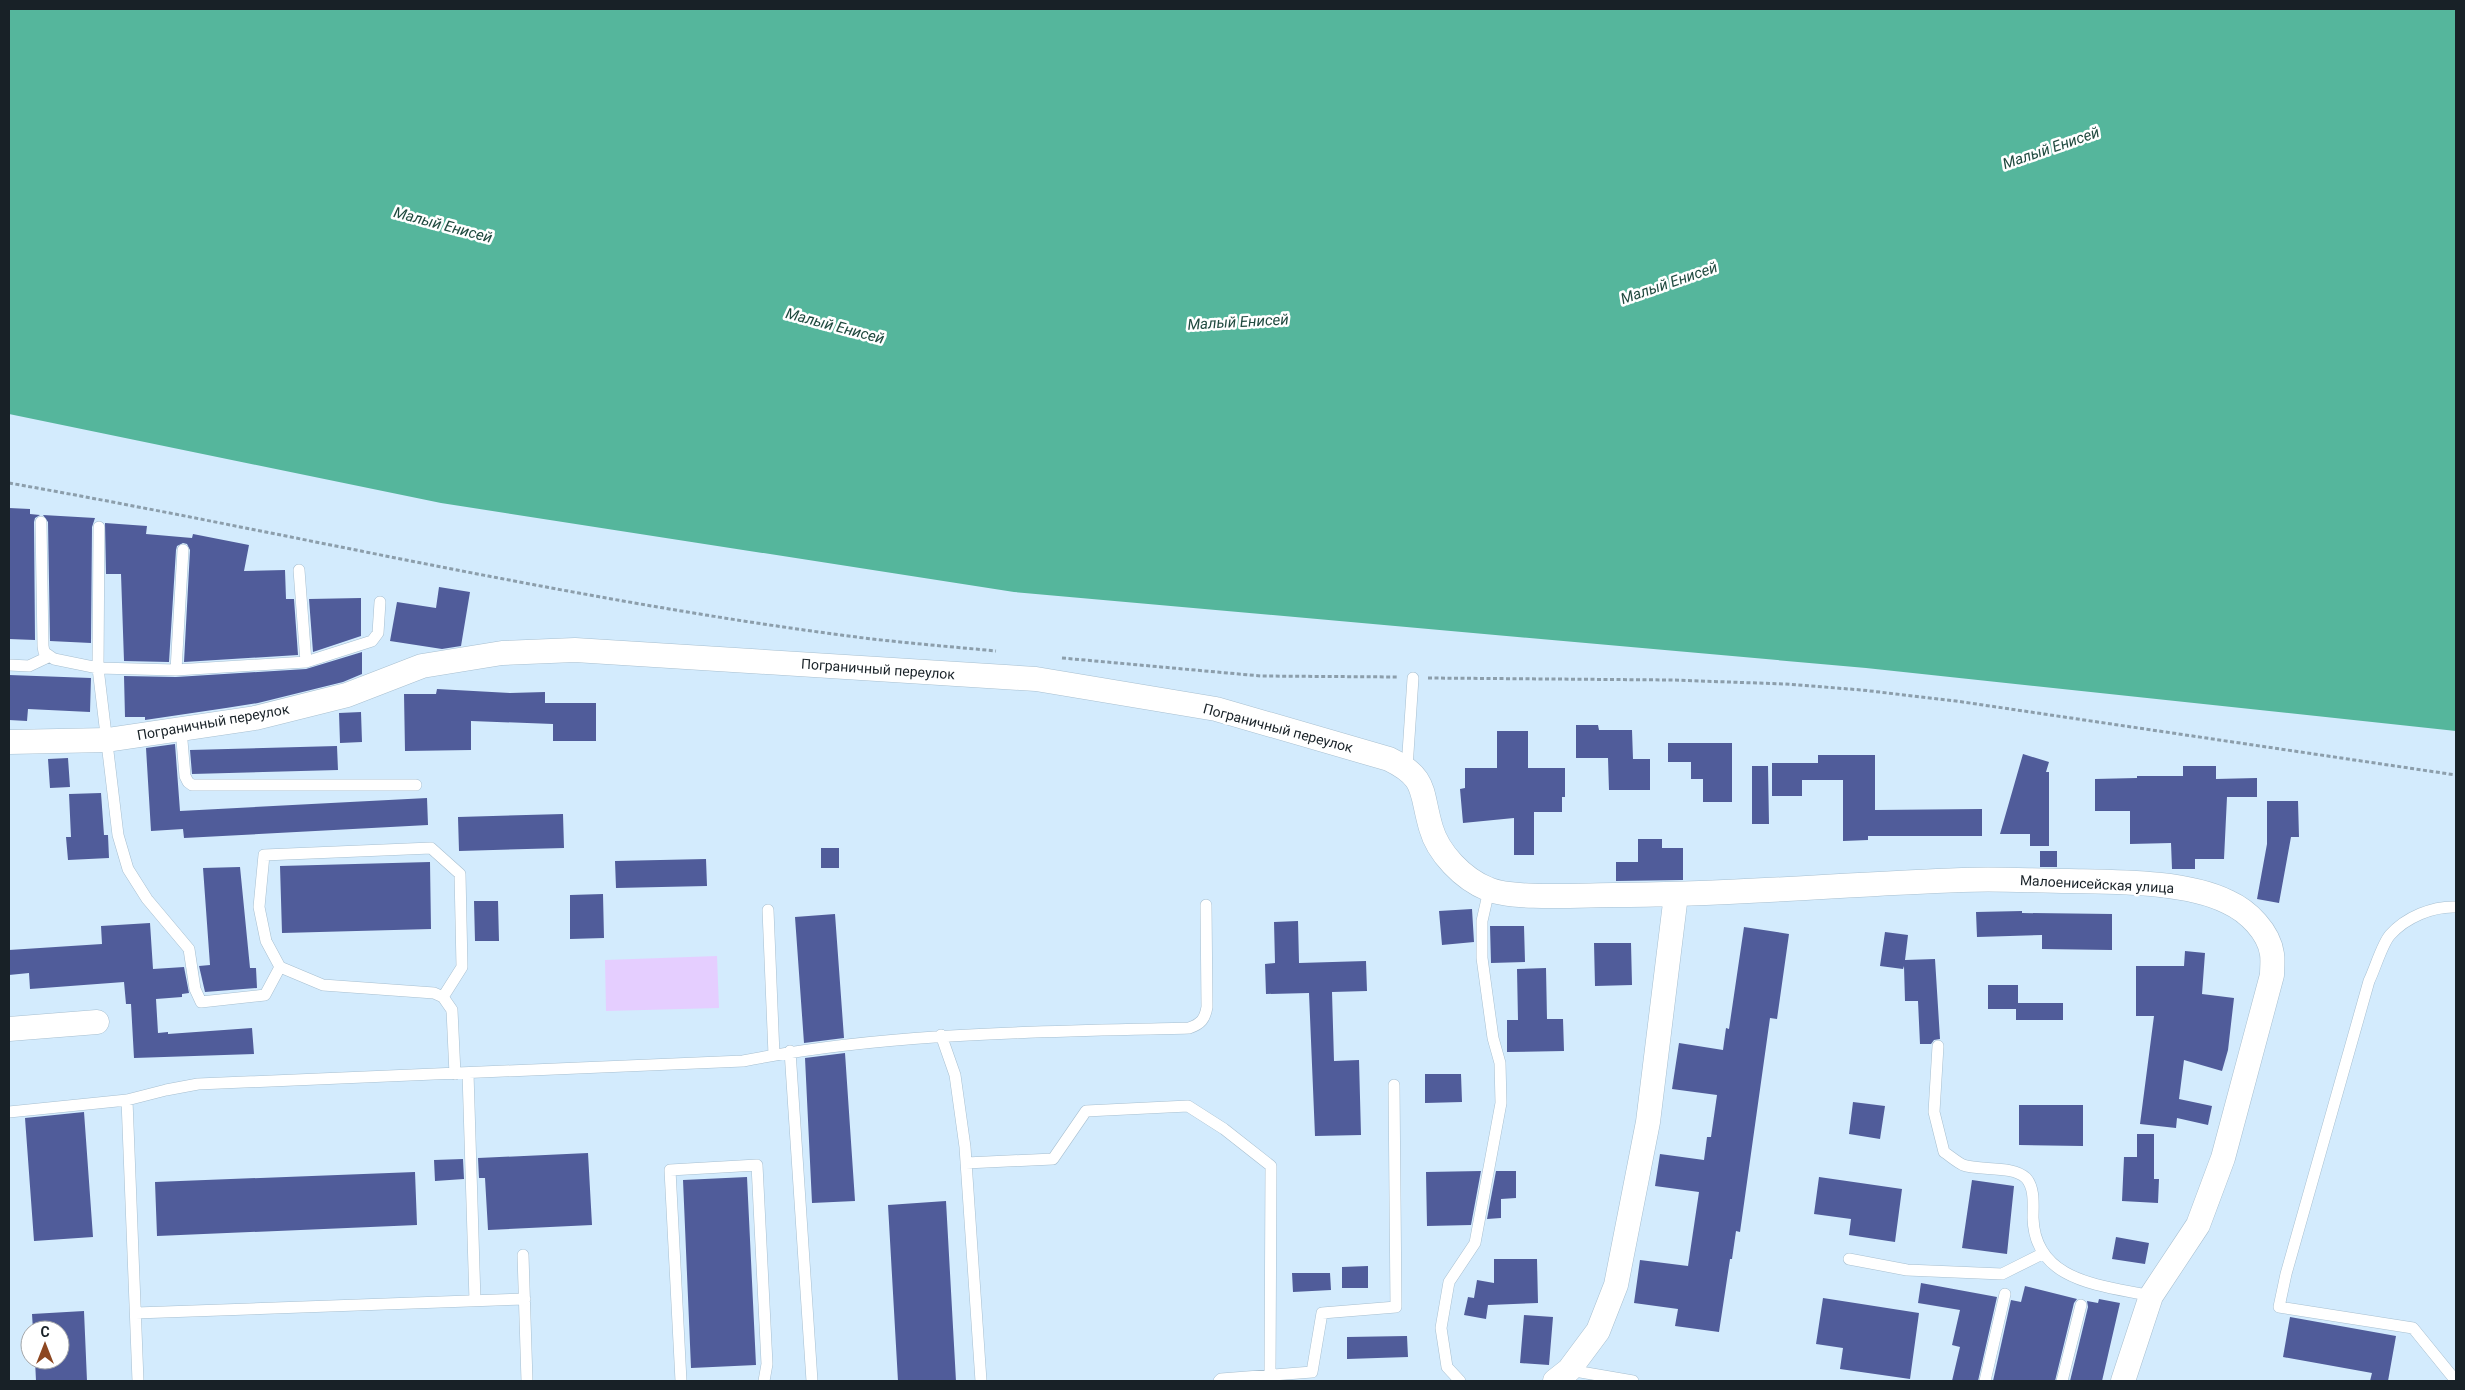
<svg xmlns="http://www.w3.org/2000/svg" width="2465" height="1390" font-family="Roboto,sans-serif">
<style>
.green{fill:#e5ceff}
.water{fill:#55b69c}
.building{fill:#505c9a}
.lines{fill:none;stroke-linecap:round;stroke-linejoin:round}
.service-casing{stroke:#a7bfd0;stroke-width:12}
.minor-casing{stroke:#a7bfd0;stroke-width:25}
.path{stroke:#8c9eab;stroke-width:3;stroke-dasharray:4 2.5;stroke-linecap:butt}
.service{stroke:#fff;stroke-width:11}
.minor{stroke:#fff;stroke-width:24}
.labels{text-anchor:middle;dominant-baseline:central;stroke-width:5;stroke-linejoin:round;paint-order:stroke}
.street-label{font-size:14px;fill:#182127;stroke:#fff}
.water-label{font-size:15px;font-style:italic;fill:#214b40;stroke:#fff}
</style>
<rect width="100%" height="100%" fill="#d3ebfd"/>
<path class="green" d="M717 956 719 1008 606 1011 605 960Z"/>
<path class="water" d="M9 9H2456V731L1866 668 1014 592 441 503 9 414Z"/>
<path class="building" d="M9 508 30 509V514L40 515 35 518 34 522 35 640 9 639Z
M43 515 95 518 92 527 91 643 50 641 48 522Z
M105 523 147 526 146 534 192 538 193 534 249 545 244 571 285 570 286 599H294L298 655 184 662 190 550 187 544 183 543 177 546 176 550 169 662 124 661 121 574H106Z
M439 587 470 592 461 646 442 649 390 641 397 602 436 608Z
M361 598V636L313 652 309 599Z
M362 652V674L343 682 258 703 226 708 145 720V717H125L124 676 176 677 306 669Z
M9 675 91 678 90 712 28 709 27 721 9 720Z
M437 689 510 693 545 692V703H596V741H553V724L471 721V750L405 751 404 694H436Z
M361 712 362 742 340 743 339 713Z
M1576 725H1598L1599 730H1632L1633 759H1650V790H1609L1608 758H1576Z
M1497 731H1528V768H1565V797H1562V812H1534V855H1514V818L1463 823 1460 789 1465 788V768H1497Z
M1668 743H1732V802H1703V779H1691V762H1668Z
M175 744 180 811 427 798 428 825 184 838 183 829 151 831 146 748Z
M337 746 338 770 192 774 190 750Z
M2023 754 2049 762 2046 772H2049V846H2030V834H2000Z
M1818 755H1875V810L1982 809V836H1868V840L1843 841V780H1802V796H1772V763H1818Z
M68 758 70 787 50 788 48 759Z
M1752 766H1768L1769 824H1752Z
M2183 766H2216V779L2257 778V797H2227L2224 859H2195V869H2172L2171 843 2130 844V811H2095V779L2137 778V776H2183Z
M101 793 104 835H108L109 858 68 860 66 837H71L69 794Z
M2267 801H2298L2299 837H2291L2279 903 2257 899 2267 844Z
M563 814 564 848 459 851 458 817Z
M1638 839H1662V848H1683V880L1616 881V862H1638Z
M821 848H839V868H821Z
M2040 851H2057V867H2040Z
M706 859 707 886 616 888 615 861Z
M430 862 431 929 282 933 280 866Z
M240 867 250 968H256L257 988 205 992 199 966 210 965 203 868Z
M603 894 604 938 570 939V895Z
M474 901H498L499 941H475Z
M1472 909 1474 942 1442 945 1439 911Z
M2022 911V913L2112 914V950L2042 949V935L1977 937 1976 912Z
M835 914 844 1038 804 1043 795 917Z
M1298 921 1299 963 1366 961 1367 991 1332 992 1334 1061 1359 1060 1361 1135 1315 1136 1309 993 1266 994 1265 964 1275 963 1274 922Z
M150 923 153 969 184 967 189 993 182 994V997L156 999 158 1033 168 1032V1034L252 1028 254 1054 134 1058 131 1004H126L124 982 30 989 29 973 9 975V950L102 944 101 926Z
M1490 926H1524L1525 962 1491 963Z
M1744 927 1789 934 1777 1019 1770 1018 1740 1232 1736 1231 1732 1259H1730L1719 1332 1675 1326 1678 1309 1634 1303 1640 1260 1688 1266 1699 1192 1655 1186 1660 1154 1704 1160 1707 1137H1711L1717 1095 1672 1089 1679 1043 1723 1050 1726 1028 1729 1029Z
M1885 932 1908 935 1905 960 1935 959 1940 1039 1934 1040 1931 1044H1920L1918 1001H1905L1904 966 1903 969 1880 966Z
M1594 943H1631L1632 985 1595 986Z
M2185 951 2205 953 2202 994 2234 998 2228 1050 2222 1071 2184 1060 2179 1099 2212 1106 2208 1125 2177 1118 2176 1128 2140 1124 2154 1016H2136V966H2184Z
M1546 968 1547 1019H1563L1564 1051 1507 1052V1020H1518L1517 969Z
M1988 985H2018V1003H2063V1020H2016V1009H1988Z
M845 1053 855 1201 812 1203 805 1058Z
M1425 1074H1461L1462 1102 1425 1103Z
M1853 1102 1885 1106 1880 1139 1849 1134Z
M2019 1105H2083V1146L2019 1145Z
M84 1112 93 1237 34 1241 25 1118Z
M2137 1134H2154V1179H2159L2158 1203 2122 1201 2124 1157H2137Z
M588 1153 592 1225 488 1230 485 1178H479L478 1158Z
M463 1159 464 1179 435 1181 434 1160Z
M1481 1171 1471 1225 1427 1226 1426 1172Z
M1496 1171H1516V1198L1501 1199V1218L1487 1219Z
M415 1172 417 1225 157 1236 155 1182Z
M747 1177 756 1365 691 1368 683 1180Z
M1819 1177 1902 1189 1895 1242 1849 1235 1851 1219 1814 1214Z
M1972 1180 2014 1186 2007 1254 1962 1248Z
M946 1201 956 1381H898L888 1205Z
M2116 1237 2149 1243 2145 1264 2112 1259Z
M1494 1259H1537L1538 1303 1488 1305 1486 1319 1464 1315 1468 1297 1474 1298 1477 1280 1494 1283Z
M1368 1266V1288H1342V1267Z
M1292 1273H1330L1331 1290 1293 1292Z
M1921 1283 1997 1297 1978 1381H1952L1960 1347 1952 1345 1960 1310 1918 1303Z
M2025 1286 2077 1299 2074 1303 2055 1381H1993L2011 1300 2021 1302Z
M1823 1298 1919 1313 1910 1379 1840 1369 1843 1348 1816 1344Z
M2099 1299 2120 1303 2102 1381H2070L2088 1307 2087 1301 2098 1303Z
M84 1311 87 1381H36L35 1360H60V1330H33L32 1314Z
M1524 1315 1553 1317 1549 1365 1520 1363Z
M2290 1317 2396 1336 2388 1381H2370L2372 1373 2283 1357Z
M1407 1336 1408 1357 1347 1359V1337Z"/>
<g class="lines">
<g class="service-casing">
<path id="service" d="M41 522 43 646 44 652 54 659 98 668 176 670 306 662 372 641 378 633 380 602
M99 527 98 668 118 835 128 869 147 899 189 949 195 989 201 1002 265 995 280 967
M299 570 306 662
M9 665 29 666 48 657
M176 670 183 550
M181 729 185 776 188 782 192 785H416
M1407 768 1413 678
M768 910 774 1055
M443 997 462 967 460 874 431 848 264 855 259 907 266 941 280 967 323 985 434 993 443 997 452 1010 455 1074
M941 1035 955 1075 965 1147 981 1381
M1938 1046 1934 1112 1944 1152C1950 1156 1957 1162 1963 1165 1980 1171 2013 1165 2026 1178 2035 1188 2033 1205 2033 1218 2035 1282 2101 1285 2151 1296
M790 1051 812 1381
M468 1073 475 1301
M127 1100 138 1381
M9 1112 127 1100 166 1090 198 1084 743 1061C890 1032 1039 1032 1189 1028 1201 1024 1205 1019 1207 1007L1206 905
M966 1163 1053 1159 1086 1111 1188 1106 1224 1129 1271 1166 1270 1375
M523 1255 527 1381
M1849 1259 1907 1270 2002 1274 2042 1254
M136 1313 525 1299
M1569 1370 1633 1381
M681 1381 670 1170 757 1165 767 1364 764 1381
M1219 1381 1221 1379 1312 1372 1322 1313 1396 1307 1394 1085
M1460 1381 1447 1367 1441 1328 1449 1282 1475 1243 1501 1103 1500 1063 1493 1038 1482 958V921L1489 890
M1985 1381 2005 1294
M2062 1381 2081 1305
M2456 1381 2413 1328 2279 1307 2286 1274 2369 981C2375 969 2382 944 2390 935 2406 917 2433 906 2456 907"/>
</g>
<g class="minor-casing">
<path id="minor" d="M9 742 107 740 255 718 347 695 422 666 502 653 575 650 1036 679 1216 709 1389 759C1428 778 1420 791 1431 828 1438 853 1463 879 1488 889 1513 900 1584 895 1614 895 1730 895 1846 884 1962 880 1998 878 2033 881 2069 881 2116 882 2186 881 2228 902 2248 911 2269 932 2272 954 2273 961 2272 968 2272 975L2223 1158 2198 1225 2151 1296 2123 1381
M9 1029 97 1022
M1555 1381 1569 1370 1598 1331 1616 1285 1648 1122 1676 895"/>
</g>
<path class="path" d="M9 483C286 532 561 598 841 635 892 642 944 646 996 651
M1062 658 1261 676 1397 677
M1428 678 1672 680 1785 684 1862 690 1956 701 2456 775"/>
<use href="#service" class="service"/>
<use href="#minor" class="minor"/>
</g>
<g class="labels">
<g class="street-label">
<text transform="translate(878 669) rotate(4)">Пограничный переулок</text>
<text transform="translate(213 722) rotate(-10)">Пограничный переулок</text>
<text transform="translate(1278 728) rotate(15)">Пограничный переулок</text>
<text transform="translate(2097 884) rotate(3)">Малоенисейская улица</text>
</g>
<g class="water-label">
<text transform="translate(2051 148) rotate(-19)">Малый Енисей</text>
<text transform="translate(443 225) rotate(15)">Малый Енисей</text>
<text transform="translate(1669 283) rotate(-19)">Малый Енисей</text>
<text transform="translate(1238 322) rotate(-3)">Малый Енисей</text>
<text transform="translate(835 326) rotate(15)">Малый Енисей</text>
</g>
</g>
<rect width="2465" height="1390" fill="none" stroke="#182127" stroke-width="20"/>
<g transform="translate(45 1345)"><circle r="24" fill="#ffffff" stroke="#a3a6a9"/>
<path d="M0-4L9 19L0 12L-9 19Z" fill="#8d4721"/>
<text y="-8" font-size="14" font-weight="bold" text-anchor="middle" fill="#182127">С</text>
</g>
</svg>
